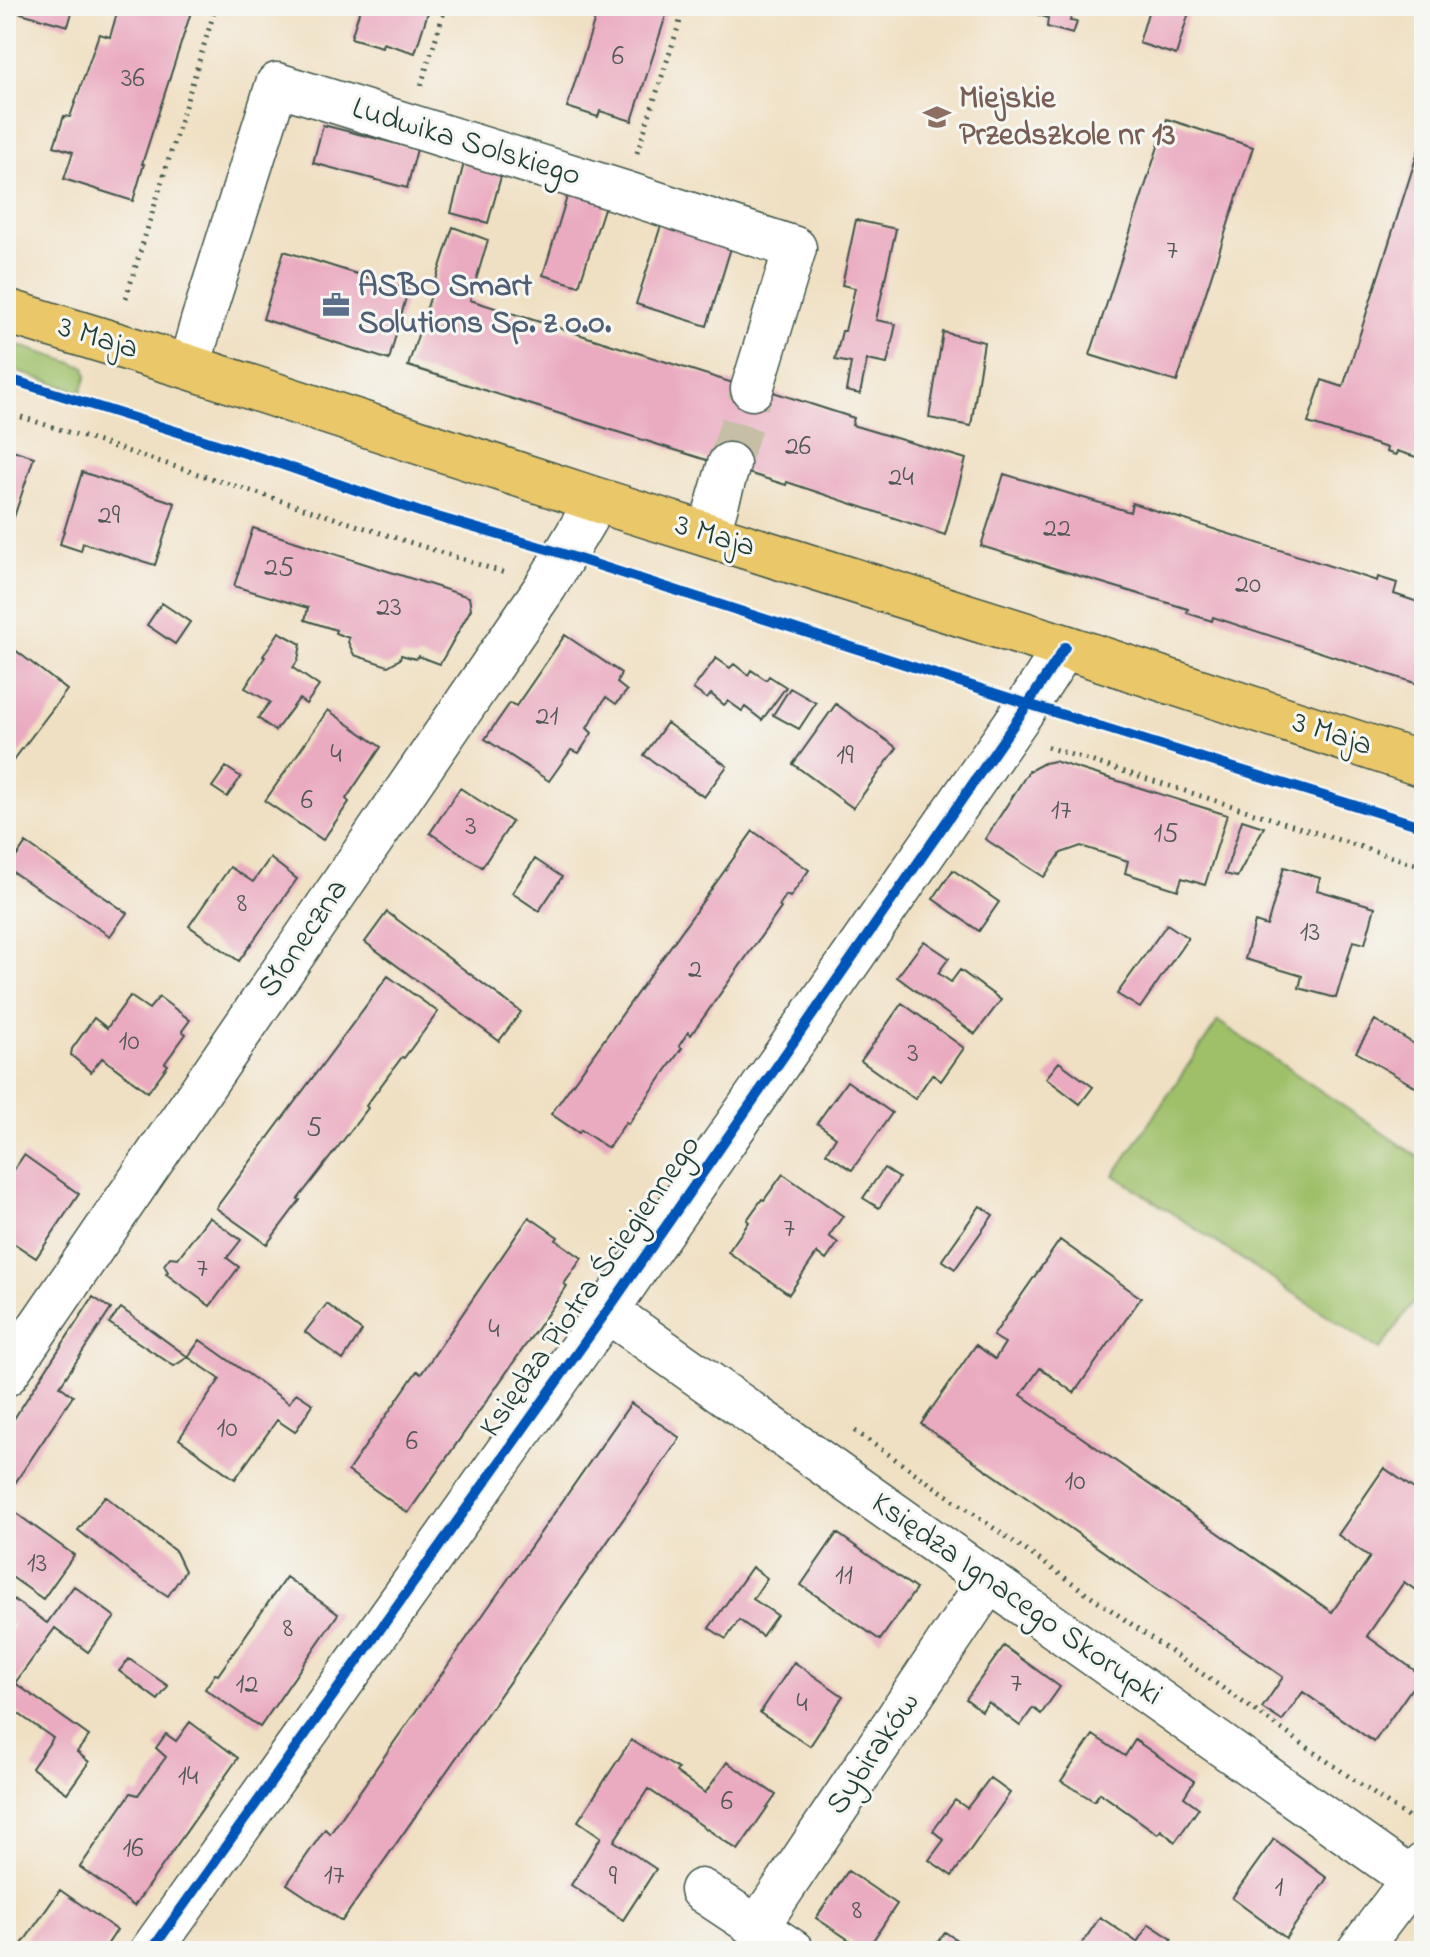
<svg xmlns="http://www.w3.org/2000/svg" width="1430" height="1957" font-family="'Indie Flower',sans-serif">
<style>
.green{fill:#9fc069;stroke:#5f7e4e;stroke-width:2}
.building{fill:#eaaac0}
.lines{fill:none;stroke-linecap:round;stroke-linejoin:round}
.minor-tunnel{stroke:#c6bfa6;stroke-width:42;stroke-dasharray:42 21;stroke-linecap:butt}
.minor-casing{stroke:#3e5549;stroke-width:45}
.major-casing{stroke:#3e5549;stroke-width:47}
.path{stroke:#3e5549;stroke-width:5;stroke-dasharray:2 6;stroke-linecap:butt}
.minor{stroke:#fff;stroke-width:42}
.major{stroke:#eac769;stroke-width:44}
.cycleway-casing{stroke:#f6f6f2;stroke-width:15}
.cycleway{stroke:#0057b8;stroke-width:10}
.labels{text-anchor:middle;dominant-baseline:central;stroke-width:6;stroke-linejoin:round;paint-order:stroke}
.number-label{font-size:28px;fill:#525857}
.education-label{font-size:32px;font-weight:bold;fill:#785e54;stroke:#f6f6f2;text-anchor:start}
.street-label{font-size:32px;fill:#1f3d34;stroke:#f6f6f2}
.service-label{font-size:32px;font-weight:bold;fill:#4e5e75;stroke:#f6f6f2;text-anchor:start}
</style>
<rect width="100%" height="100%" fill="#f6f6f2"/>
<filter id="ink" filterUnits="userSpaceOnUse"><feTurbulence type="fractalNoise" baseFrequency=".0125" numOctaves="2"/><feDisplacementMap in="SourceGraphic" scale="16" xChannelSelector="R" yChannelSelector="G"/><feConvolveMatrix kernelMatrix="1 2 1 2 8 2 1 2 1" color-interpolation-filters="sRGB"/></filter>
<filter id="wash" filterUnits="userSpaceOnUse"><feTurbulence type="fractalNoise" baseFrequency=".006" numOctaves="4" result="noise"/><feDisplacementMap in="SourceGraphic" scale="32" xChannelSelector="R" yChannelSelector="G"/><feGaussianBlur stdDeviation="1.8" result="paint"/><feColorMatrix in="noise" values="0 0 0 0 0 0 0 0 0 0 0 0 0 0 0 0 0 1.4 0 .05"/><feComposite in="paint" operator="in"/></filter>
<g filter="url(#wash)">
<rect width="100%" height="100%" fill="#f0e0c3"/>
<path class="green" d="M14 344 85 367 87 375 81 392 7 368Z
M1218 1021 1424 1161V1286L1380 1350 1114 1175Z"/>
<g id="blocks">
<path class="building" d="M6 6H74L68 26 6 9Z
M119 6H193L142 164H144L133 201 64 179 73 152 54 146 64 116 70 117 99 34 110 37Z
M361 6H430L415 53 383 43 382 47 351 38Z
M599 6H669L632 121 600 111 598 117 567 107Z
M1013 6H1075L1070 21 1077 22 1073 34 1047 27 1048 18Z
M1150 6H1191L1176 55 1139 43Z
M1167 119 1253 147 1177 382 1090 355Z
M323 125 417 149 407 188 313 163Z
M1423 136 1424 433 1416 457 1397 451 1396 455 1386 452 1387 448 1308 423 1322 380 1343 387Z
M464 163 502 173 488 223 451 213Z
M570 187 607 199 579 286 543 275Z
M664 216 734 238 707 326 636 304Z
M856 220 896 229 876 320 896 324 887 364 867 360 860 394 846 391 851 363 835 360 842 331H845L855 288 842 285Z
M453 227 488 240 470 300 752 389 767 390 854 418 852 425 966 459 945 535 787 482 786 485 408 366Z
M284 251 408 290 389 360 263 319Z
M943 332 984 342 971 426 929 418Z
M6 448 34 457 13 520 6 517Z
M82 472 175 503 155 565 83 543 81 551 60 544Z
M1004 474 1130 512 1132 503 1377 581 1378 577 1397 583 1394 594 1424 604V686L1213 617 1212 621 1187 613 1188 609 981 546Z
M253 528 469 597 471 609 440 664 418 656 416 659 401 655 400 659 388 666 354 655 348 642 349 638 335 633 336 630 305 620 308 608 234 586Z
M162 603 190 622 175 644 147 625Z
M279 632 301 644 298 660 293 668 319 686 306 704 299 699 275 731 258 718 270 702 245 688 265 657 263 656Z
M565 635 621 673 617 683 627 691 616 704 606 697 587 728 592 733 579 753 571 750 549 781 485 739 510 703 516 706Z
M6 643 67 690 6 770Z
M716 658 730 668 734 664 748 675 751 670 766 680 769 676 786 687 762 720 745 707 742 711 728 701 724 705 711 694 707 699 693 689Z
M790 688 816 703 799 729 773 715Z
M836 704 897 748 853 808 793 764Z
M328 710 381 747 346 799 349 802 323 840 265 801Z
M667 723 727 766 704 797 644 755Z
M1054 761 1227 815 1205 885 1182 878 1178 890 1125 873 1128 861 1081 846 1061 853 1044 877 985 839 1029 771 1044 763Z
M226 767 241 777 227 797 212 787Z
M460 788 512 822 482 867 430 833Z
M1242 820 1264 827 1237 877 1225 874Z
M753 831 809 870 790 897 786 895 779 906 781 908 691 1035 688 1032 679 1046 682 1048 628 1124 626 1122 608 1148 581 1130 579 1133 551 1114Z
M26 843 127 913 110 936 8 869Z
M270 858 297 879 239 961 189 926 230 867 253 882Z
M535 859 562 877 539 911 512 893Z
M1284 867 1320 878 1317 890 1375 907 1365 944 1353 941 1336 998 1299 988 1302 976 1245 959 1255 922 1267 926Z
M953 870 999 902 979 931 933 899Z
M387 912 521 1012 499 1041 365 942Z
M1167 924 1188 938 1140 1008 1117 994Z
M924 941 949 958 938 973 951 982 960 970 1001 1000 975 1034 897 977Z
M388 976 438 1012 404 1058 402 1057 366 1106 368 1108 298 1199 300 1200 267 1244 216 1208Z
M130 996 149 1009 159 997 190 1020 182 1031 186 1034 165 1063 168 1065 148 1092 102 1058 91 1072 71 1055 72 1049 94 1018 107 1028Z
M902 1003 964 1048 941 1081 932 1074 915 1099 861 1061Z
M1375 1020 1424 1050V1092L1356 1052Z
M1059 1062 1093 1087 1080 1104 1046 1078Z
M847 1081 892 1113 852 1170 826 1153 836 1137 817 1123Z
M24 1155 79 1194 36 1258 6 1238V1181Z
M884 1168 899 1178 879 1208 863 1198Z
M783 1174 843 1216 829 1236 838 1243 826 1260 817 1253 789 1294 728 1252 749 1222 747 1220 762 1199 764 1200Z
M980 1206 993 1215 955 1269 942 1260Z
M209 1217 241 1240 227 1258 239 1267 210 1306 166 1274 168 1272 164 1265 170 1257 178 1258Z
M529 1217 558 1237 556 1240 582 1258 564 1284 567 1286 408 1513 348 1471 417 1371 421 1374Z
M1060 1240 1141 1298 1074 1393 1040 1368 1021 1395 1332 1612 1370 1557 1338 1535 1384 1468 1424 1496V1596L1404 1582 1367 1636 1421 1675 1374 1742 1303 1692 1282 1721 1262 1708 1283 1677 921 1424 976 1345 995 1359 1005 1343 993 1336Z
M93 1297 111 1309 60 1386 73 1396 15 1483 6 1477V1431Z
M327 1304 362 1331 343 1360 305 1332Z
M121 1308 188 1357 174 1366 109 1323Z
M200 1340 289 1403 296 1393 313 1404 295 1432 277 1420 235 1479 179 1439 220 1379 188 1357Z
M631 1403 680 1438 342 1921 287 1884 325 1829 330 1834Z
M105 1496 176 1552 185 1571 168 1596 131 1572 78 1530Z
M13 1511 74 1555 43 1599 6 1573V1522Z
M837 1533 916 1589 880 1640 801 1585Z
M752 1567 767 1578 753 1599 777 1615 762 1636 739 1620 726 1639 709 1628Z
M286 1577 338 1614 260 1727 205 1689 215 1674 218 1675Z
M74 1586 115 1617 88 1652 55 1628 15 1683 89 1736 77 1752 89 1762 67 1793 32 1768 53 1738 6 1705V1636L14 1624 6 1617V1594L47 1623Z
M1004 1646 1060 1687 1041 1714 1033 1708 1020 1726 988 1702 982 1711 966 1699Z
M129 1659 168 1686 158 1700 119 1671Z
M794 1662 843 1696 810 1746 760 1713Z
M190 1722 238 1758 134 1906 80 1867 131 1793 138 1795 166 1757 156 1748 166 1734 176 1741Z
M1093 1735 1125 1756 1135 1740 1194 1781 1184 1797 1199 1808 1175 1842 1161 1830 1158 1834 1100 1793 1094 1801 1061 1781Z
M631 1740 678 1769 676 1772 705 1793 727 1762 776 1795 738 1850 648 1789 614 1841 656 1869 623 1920 571 1885 601 1837 578 1821Z
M990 1778 1010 1793 952 1876 929 1860 944 1840 933 1831 955 1800 967 1808Z
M1274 1839 1327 1878 1286 1938 1232 1898Z
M848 1871 897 1904 866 1951 816 1918Z
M60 1890 117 1930 103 1951H27L20 1947Z
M1100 1917 1137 1942 1149 1924 1172 1939 1164 1951H1090L1081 1945Z
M945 1932 973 1951H931Z"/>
</g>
</g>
<g filter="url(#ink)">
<use href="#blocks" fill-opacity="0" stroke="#3e5549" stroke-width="2"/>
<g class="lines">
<path class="minor-tunnel" d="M729 464 752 389"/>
<g class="minor-casing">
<path id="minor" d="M189 367 202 321 277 84 624 192 795 248 752 389
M708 535 729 464
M607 1311 1424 1888
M6 1375 546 586 597 500
M701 1890 793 1951
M758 1926 989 1581
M151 1951 607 1311 1028 704 1065 647
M1358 1951 1424 1864"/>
</g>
<g class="major-casing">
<path id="major" d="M6 311 189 367 597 500 1065 647 1424 765"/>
</g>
<path class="path" d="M421 85 446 6
M637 153 685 6
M126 298 216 6
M6 412 508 574
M1047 747 1424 867
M855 1431 1410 1819 1424 1801"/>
<use href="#minor" class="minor"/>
<use href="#major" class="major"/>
<g class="cycleway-casing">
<path id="cycleway" d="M6 378 280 464 420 512 551 550 1028 704 1424 827
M151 1951 607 1311 1028 704 1065 647"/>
</g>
<use href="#cycleway" class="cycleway"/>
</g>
</g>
<defs>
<g id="school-bare" transform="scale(2.16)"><path d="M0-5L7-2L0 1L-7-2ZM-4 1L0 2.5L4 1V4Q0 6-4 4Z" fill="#8d6e63" stroke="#f6f6f2" stroke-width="2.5" paint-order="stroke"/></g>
<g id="office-bare" transform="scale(2.16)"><path d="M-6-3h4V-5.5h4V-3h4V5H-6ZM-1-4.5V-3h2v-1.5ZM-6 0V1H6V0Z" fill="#5c6f8a" stroke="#f6f6f2" stroke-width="2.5" paint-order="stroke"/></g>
</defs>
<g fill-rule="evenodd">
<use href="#school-bare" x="937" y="117"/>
<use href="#office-bare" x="336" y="305"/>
</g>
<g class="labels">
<g class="number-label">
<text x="618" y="57">6</text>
<text x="133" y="79">36</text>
<text x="1172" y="251">7</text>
<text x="798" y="447">26</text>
<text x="901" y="478">24</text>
<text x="109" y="516">29</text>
<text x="1057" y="529">22</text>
<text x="279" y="568">25</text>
<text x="1248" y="585">20</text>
<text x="389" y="608">23</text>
<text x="547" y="717">21</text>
<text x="336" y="755">4</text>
<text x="845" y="756">19</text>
<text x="307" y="801">6</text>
<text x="1061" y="811">17</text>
<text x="471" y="827">3</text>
<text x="1166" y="834">15</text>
<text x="242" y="904">8</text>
<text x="1310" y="933">13</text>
<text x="695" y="970">2</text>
<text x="129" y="1042">10</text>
<text x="913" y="1054">3</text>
<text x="314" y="1128">5</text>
<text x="789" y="1229">7</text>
<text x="202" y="1269">7</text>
<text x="494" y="1330">4</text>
<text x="227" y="1429">10</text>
<text x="412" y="1442">6</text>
<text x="1075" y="1482">10</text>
<text x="37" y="1564">13</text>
<text x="844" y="1576">11</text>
<text x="288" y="1629">8</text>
<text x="1016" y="1684">7</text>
<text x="247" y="1685">12</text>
<text x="802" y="1704">4</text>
<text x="188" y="1777">14</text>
<text x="727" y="1802">6</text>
<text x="133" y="1849">16</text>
<text x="334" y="1876">17</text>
<text x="613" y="1877">9</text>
<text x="1279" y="1888">1</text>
<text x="857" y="1911">8</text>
</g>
<g class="education-label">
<text x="959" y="99">Miejskie<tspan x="959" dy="37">Przedszkole nr 13</tspan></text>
</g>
<g class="street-label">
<text transform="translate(466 143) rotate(17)">Ludwika Solskiego</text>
<text transform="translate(98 339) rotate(17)">3 Maja</text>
<text transform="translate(715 537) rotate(17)">3 Maja</text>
<text transform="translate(1332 735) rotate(18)">3 Maja</text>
<text transform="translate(304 939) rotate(-56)">Słoneczna</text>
<text transform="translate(591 1287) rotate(-55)">Księdza Piotra Ściegiennego</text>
<text transform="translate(1016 1600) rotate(35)">Księdza Ignacego Skorupki</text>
<text transform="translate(874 1754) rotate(-56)">Sybiraków</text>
</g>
<g class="service-label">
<text x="358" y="287">ASBO Smart<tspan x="358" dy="37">Solutions Sp. z o.o.</tspan></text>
</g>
</g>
<rect width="1430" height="1957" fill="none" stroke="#f6f6f2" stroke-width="32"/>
</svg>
